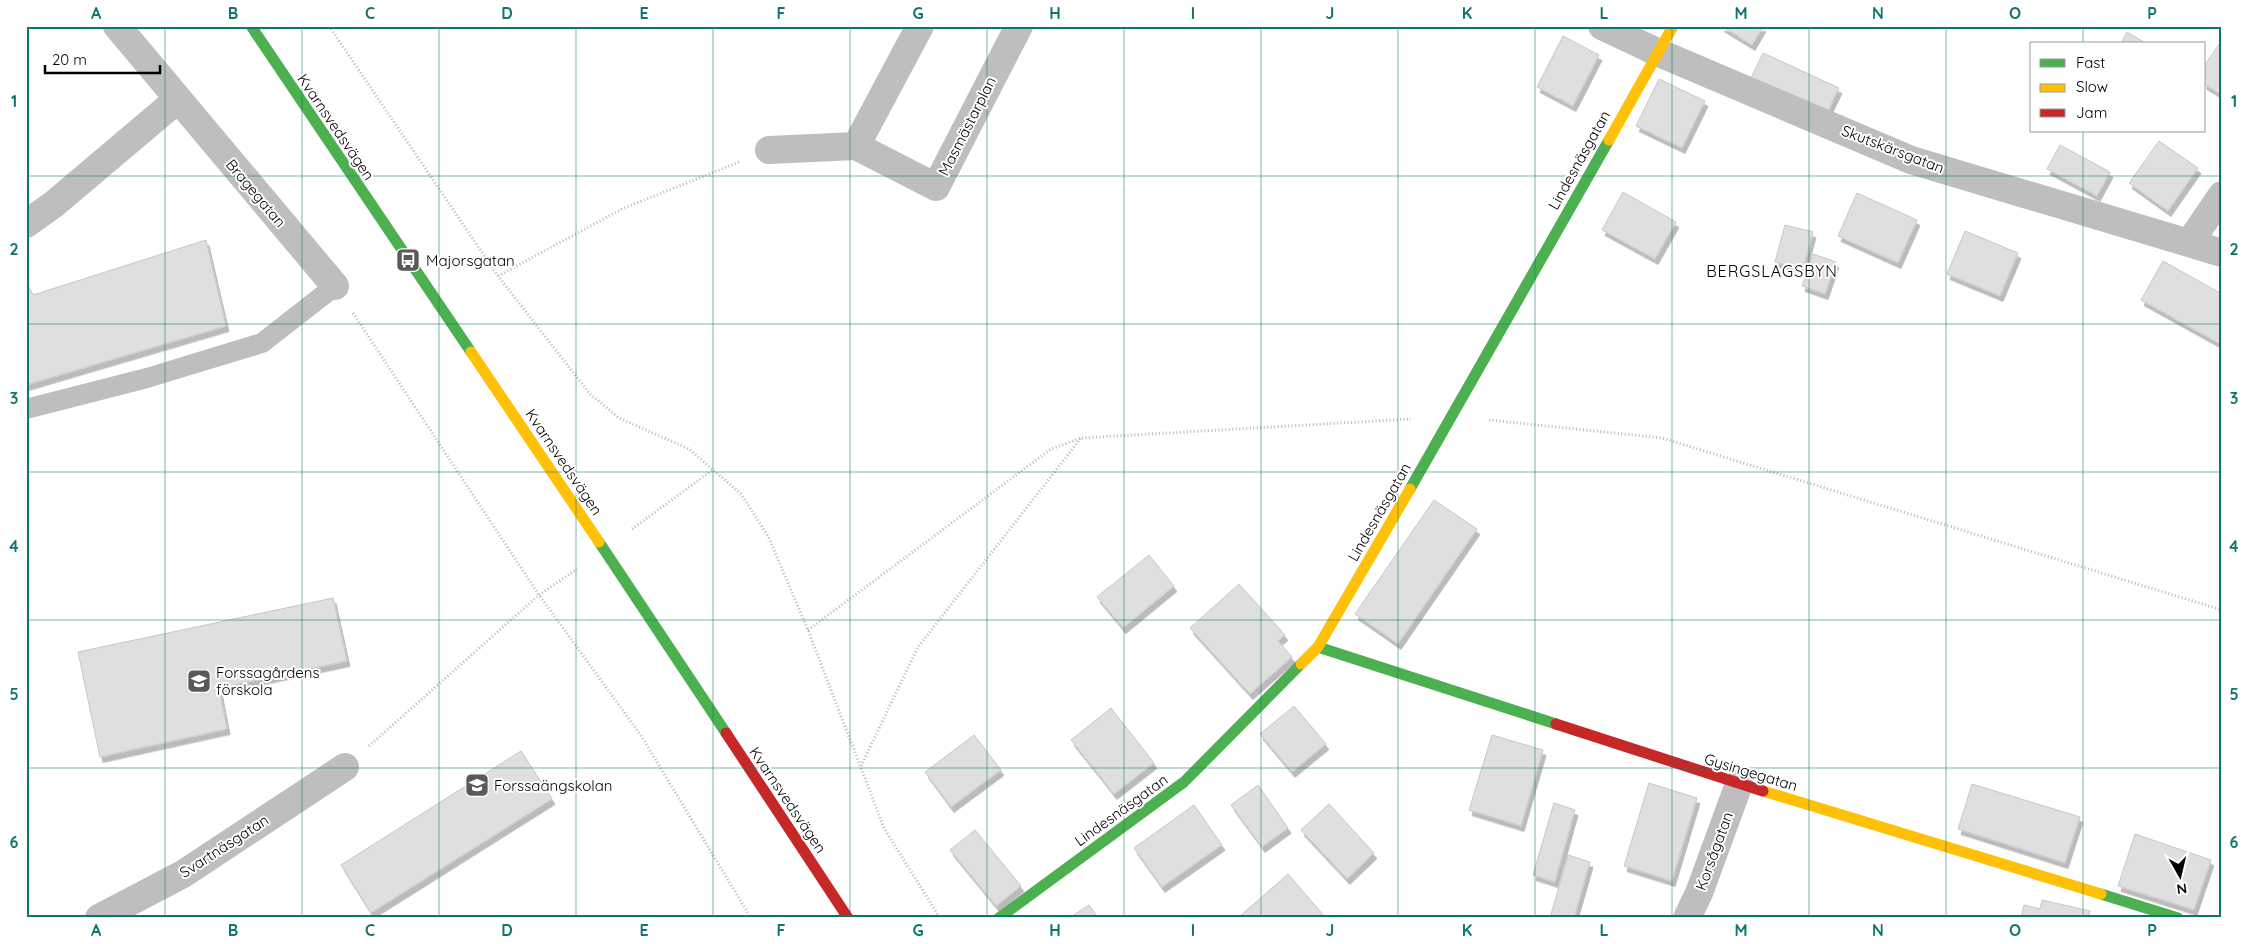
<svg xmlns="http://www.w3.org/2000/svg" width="2248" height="944" font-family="Quicksand,sans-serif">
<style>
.building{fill:#dfdfdf;stroke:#c7c7c7;filter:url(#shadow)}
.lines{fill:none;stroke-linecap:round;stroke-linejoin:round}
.path{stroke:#b9b9b9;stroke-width:3;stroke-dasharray:1 2.5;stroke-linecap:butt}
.lane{stroke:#bebebe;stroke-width:20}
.street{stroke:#bebebe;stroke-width:28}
.fast{stroke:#4caf50;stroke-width:11}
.slow{stroke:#ffc107;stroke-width:11}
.jam{stroke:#c62828;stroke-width:11}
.grid{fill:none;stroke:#0f766e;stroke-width:1;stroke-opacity:0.55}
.labels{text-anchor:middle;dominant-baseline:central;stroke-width:4;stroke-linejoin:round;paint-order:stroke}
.street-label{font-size:15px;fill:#000;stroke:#fff}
.poi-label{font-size:15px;fill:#000;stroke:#fff;text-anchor:start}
.neighbourhood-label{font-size:16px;letter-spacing:1px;fill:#000;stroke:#fff}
.neatline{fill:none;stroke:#0f766e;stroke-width:2}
.grid-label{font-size:16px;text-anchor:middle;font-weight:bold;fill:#0f766e}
</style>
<defs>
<filter id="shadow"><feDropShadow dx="3" dy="5.5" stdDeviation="0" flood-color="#0004"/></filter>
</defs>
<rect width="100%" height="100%" fill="#fff"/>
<path class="building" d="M1721 26H1763L1752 45Z
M2127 32 2147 44H2121Z
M1563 36 1599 55 1573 106 1537 87Z
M2222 40V95L2204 84V66Z
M1763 53 1839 88 1827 113 1751 78Z
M1659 79 1705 101 1682 148 1636 126Z
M2159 141 2198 168 2168 211 2129 183Z
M2060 145 2110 172 2097 196 2047 169Z
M1623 192 1676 222 1655 259 1602 230Z
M1857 193 1917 220 1898 263 1838 236Z
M1785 225 1813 232 1803 270 1775 262Z
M1965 231 2018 253 2000 296 1947 274Z
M206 240 226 326 26 385V282L33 295Z
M1813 254 1836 262 1825 294 1802 286Z
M2163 261 2222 294V345L2141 300Z
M1434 500 1477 529 1398 644 1355 614Z
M1149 555 1174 586 1123 628 1097 597Z
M1239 584 1285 635 1278 641 1292 657 1250 694 1190 628Z
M333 598 347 661 219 688 227 729 100 757 78 652Z
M1294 706 1326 744 1292 772 1260 734Z
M1111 708 1154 763 1114 794 1071 740Z
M974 735 1001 770 951 807 925 772Z
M1492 735 1543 750 1521 826 1469 810Z
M521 751 552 799 371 913 341 865Z
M1649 783 1697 798 1672 881 1624 866Z
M1972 784 2080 817 2065 863 1958 829Z
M1258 785 1288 828 1262 847 1231 805Z
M1554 803 1575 810 1555 882 1533 875Z
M1329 804 1374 853 1347 879 1301 830Z
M1194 805 1222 845 1162 887 1134 848Z
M975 830 1021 886 996 906 950 850Z
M2135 834 2211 860 2194 910 2118 886Z
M1568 855 1590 862 1574 918H1550Z
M1288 874 1326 918H1239V917Z
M2042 900 2090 911 2088 918H2021L2024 905 2040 909Z
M1089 905 1098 918H1069Z"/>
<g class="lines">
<path class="path" d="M329 26 498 276 590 394 619 418 689 449 741 494 768 536 808 630 884 828 940 918
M498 276 622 209 739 162
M353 313 539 595 640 734 751 918
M1489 420 1662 438 2222 610
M632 529 714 469
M808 630 1051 449 1081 438 1411 419
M369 746 539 595 577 569
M861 766 918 647 1081 438"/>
<path class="lane" d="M26 409 147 378 262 343 335 286"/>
<path class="street" d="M117 26 335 286
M920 26 856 146 936 187 1019 26
M1602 26 1657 52 1911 160 2222 253
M769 150 856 146
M26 224 54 204 177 100
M2190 242 2222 195
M99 918 183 874 345 767
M1687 918 1699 893 1739 784"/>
<path class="fast" d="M251 26 471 352
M1410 489 1609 140
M599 542 726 733
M1318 647 1556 724
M2101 894 2178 918
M999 918 1184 782 1301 664"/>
<path class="slow" d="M1609 140 1673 26
M471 352 599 542
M1301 664 1318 647 1410 489
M1763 791 2101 894"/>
<path class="jam" d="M1556 724 1763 791
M726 733 848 918"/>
</g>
<path class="grid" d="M165 26V918M302 26V918M439 26V918M576 26V918M713 26V918M850 26V918M987 26V918M1124 26V918M1261 26V918M1398 26V918M1535 26V918M1672 26V918M1809 26V918M1946 26V918M2083 26V44M2083 131V918M26 176H2222M26 324H2222M26 472H2222M26 620H2222M26 768H2222"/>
<defs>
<g id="bus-square" transform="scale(1.25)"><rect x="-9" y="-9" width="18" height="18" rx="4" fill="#595959" stroke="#fff"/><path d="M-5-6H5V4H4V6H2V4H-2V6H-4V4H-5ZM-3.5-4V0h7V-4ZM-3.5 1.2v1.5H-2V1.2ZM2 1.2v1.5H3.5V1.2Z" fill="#fff"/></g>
<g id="school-square" transform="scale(1.25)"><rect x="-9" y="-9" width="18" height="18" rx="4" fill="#595959" stroke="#fff"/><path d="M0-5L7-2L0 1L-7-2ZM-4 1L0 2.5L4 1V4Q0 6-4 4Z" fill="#fff"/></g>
</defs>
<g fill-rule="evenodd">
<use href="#bus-square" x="408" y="260"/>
<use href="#school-square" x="199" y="681"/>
<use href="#school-square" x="477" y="785"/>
</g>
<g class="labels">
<g class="street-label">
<text transform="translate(967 126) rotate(-63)">Masmästarplan</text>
<text transform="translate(336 127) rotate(56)">Kvarnsvedsvägen</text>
<text transform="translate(1893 149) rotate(21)">Skutskärsgatan</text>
<text transform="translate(1579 160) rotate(-61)">Lindesnäsgatan</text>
<text transform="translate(256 193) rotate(50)">Bragegatan</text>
<text transform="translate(564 462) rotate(56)">Kvarnsvedsvägen</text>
<text transform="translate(1379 512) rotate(-60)">Lindesnäsgatan</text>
<text transform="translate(1751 772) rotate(17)">Gysingegatan</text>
<text transform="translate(788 800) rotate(56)">Kvarnsvedsvägen</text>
<text transform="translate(1121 810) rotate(-36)">Lindesnäsgatan</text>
<text transform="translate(224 846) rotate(-33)">Svartnäsgatan</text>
<text transform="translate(1714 851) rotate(-70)">Korsågatan</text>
</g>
<g class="poi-label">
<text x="426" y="260">Majorsgatan</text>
<text x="216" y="672">Forssagårdens<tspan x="216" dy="17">förskola</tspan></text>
<text x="494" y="785">Forssaängskolan</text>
</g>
<g class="neighbourhood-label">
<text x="1772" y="271">BERGSLAGSBYN</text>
</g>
</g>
<rect width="2248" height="944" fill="none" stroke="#ffffff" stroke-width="55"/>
<rect x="2030" y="42" width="175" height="90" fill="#ffffff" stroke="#999999"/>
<rect x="2040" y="59" width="25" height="8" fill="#4caf50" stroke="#999999"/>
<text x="2076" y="68" font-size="15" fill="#000000">Fast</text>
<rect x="2040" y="84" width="25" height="8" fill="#ffc107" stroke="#999999"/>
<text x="2076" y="92" font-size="15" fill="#000000">Slow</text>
<rect x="2040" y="109" width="25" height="8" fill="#c62828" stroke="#999999"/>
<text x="2076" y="118" font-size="15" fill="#000000">Jam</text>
<g transform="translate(2180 876) rotate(172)" stroke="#ffffff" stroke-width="4" paint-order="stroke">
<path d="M0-4L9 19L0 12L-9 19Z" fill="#000000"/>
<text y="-8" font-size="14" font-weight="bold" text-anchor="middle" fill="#000000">N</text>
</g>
<path d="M45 65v8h115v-8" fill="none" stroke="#000000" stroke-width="2.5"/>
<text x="52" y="65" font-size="15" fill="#000000" stroke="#ffffff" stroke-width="4" paint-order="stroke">20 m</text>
<rect x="28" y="28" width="2192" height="888" class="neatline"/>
<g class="grid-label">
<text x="96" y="19">A</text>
<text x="233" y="19">B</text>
<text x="370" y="19">C</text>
<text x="507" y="19">D</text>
<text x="644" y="19">E</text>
<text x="781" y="19">F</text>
<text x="918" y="19">G</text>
<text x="1055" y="19">H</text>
<text x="1193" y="19">I</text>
<text x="1330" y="19">J</text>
<text x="1467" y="19">K</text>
<text x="1604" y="19">L</text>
<text x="1741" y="19">M</text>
<text x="1878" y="19">N</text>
<text x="2015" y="19">O</text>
<text x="2152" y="19">P</text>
<text x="14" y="107">1</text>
<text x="2234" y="107">1</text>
<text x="14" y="255">2</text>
<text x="2234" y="255">2</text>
<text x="14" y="404">3</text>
<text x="2234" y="404">3</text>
<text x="14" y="552">4</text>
<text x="2234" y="552">4</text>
<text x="14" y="700">5</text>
<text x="2234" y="700">5</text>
<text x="14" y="848">6</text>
<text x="2234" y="848">6</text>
<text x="96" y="936">A</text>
<text x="233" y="936">B</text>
<text x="370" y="936">C</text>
<text x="507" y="936">D</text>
<text x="644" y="936">E</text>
<text x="781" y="936">F</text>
<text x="918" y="936">G</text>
<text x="1055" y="936">H</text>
<text x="1193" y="936">I</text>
<text x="1330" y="936">J</text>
<text x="1467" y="936">K</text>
<text x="1604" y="936">L</text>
<text x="1741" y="936">M</text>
<text x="1878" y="936">N</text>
<text x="2015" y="936">O</text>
<text x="2152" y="936">P</text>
</g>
</svg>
